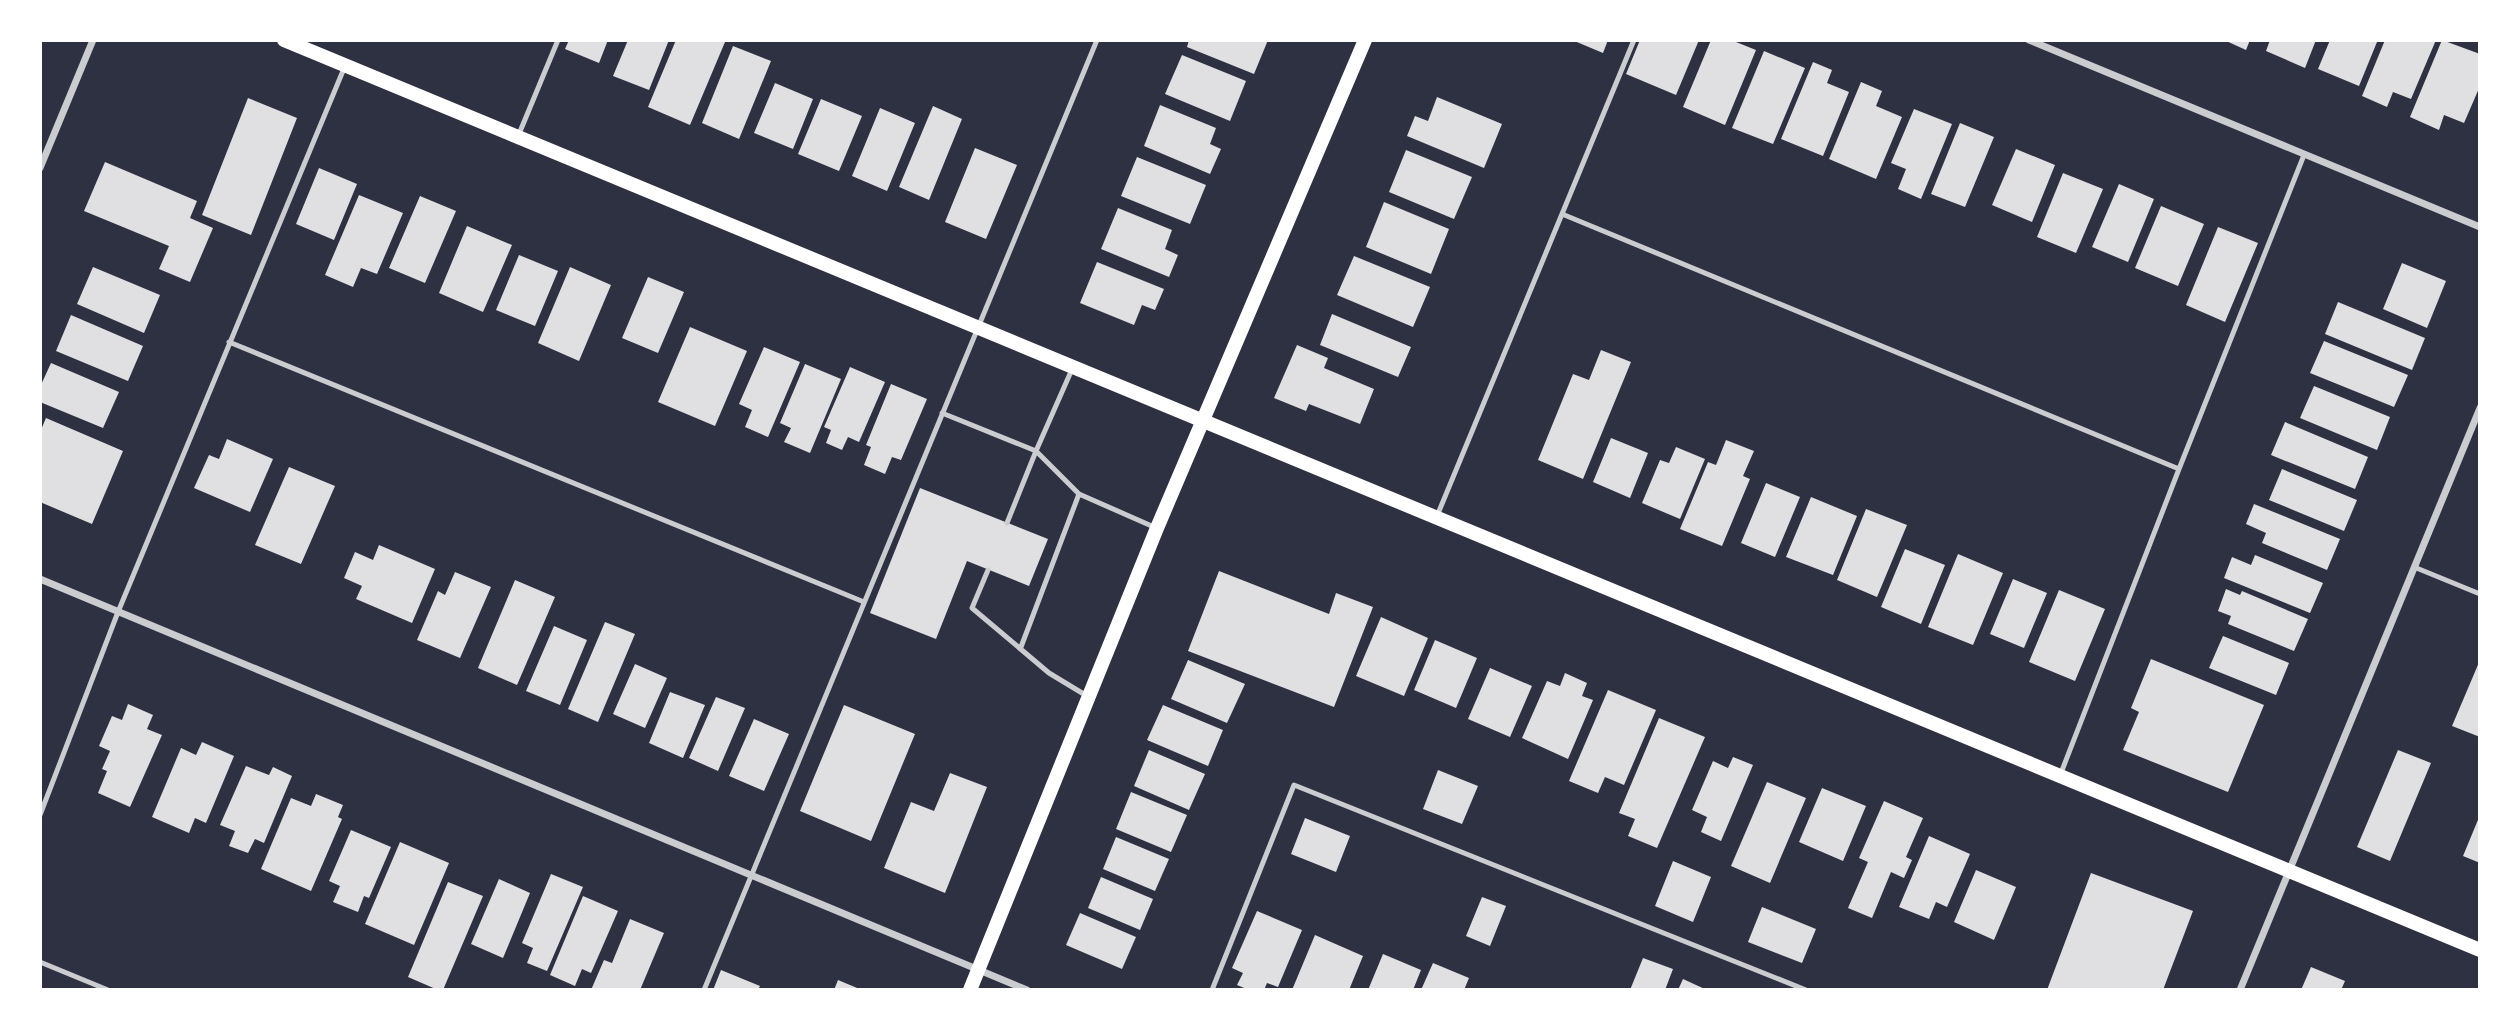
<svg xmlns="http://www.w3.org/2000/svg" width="2520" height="1030" font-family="Lato,sans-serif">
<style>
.building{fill:#e0e0e3}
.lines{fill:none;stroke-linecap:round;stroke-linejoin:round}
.service{stroke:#caccd0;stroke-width:5}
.minor{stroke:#caccd0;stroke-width:7}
.secondary{stroke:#fff;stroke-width:14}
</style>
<rect width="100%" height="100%" fill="#2d3142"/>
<path class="building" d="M569 40H608L599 63 565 49Z
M628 40H669L649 90 613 76Z
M676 40 725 42 690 125 648 107Z
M1189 40H1268L1254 74 1187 47Z
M1572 40H1608L1603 53Z
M1640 40H1699L1676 95 1626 74Z
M1711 40H1731L1756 50 1725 125 1683 107Z
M2224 40H2250L2246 50Z
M2270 40H2316L2305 68 2266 51Z
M2330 40 2377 42 2359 86 2318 69Z
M2385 40H2436L2411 99 2393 92 2387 107 2362 96Z
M2442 40 2480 54V86L2464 123 2444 115 2439 130 2410 117Z
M733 46 771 61 739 139 702 123Z
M1764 51 1805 68 1773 144 1732 128Z
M1182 55 1246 81 1230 121 1165 94Z
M1813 62 1832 70 1827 83 1849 92 1823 156 1781 139Z
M1861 82 1882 91 1876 106 1902 117 1876 179 1829 159Z
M775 83 813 99 793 149 754 133Z
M1437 97 1502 124 1484 168 1407 136 1415 116 1428 121Z
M248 98 297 118 251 235 202 215Z
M821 99 862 116 839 171 798 154Z
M1160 105 1216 128 1210 144 1221 149 1210 174 1144 146Z
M933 106 962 119 929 200 899 187Z
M880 108 915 123 887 191 852 176Z
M1914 109 1952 124 1921 199 1898 189 1906 169 1891 163Z
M1960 123 1994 137 1965 207 1931 194Z
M975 148 1017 165 986 239 945 222Z
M2016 149 2055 165 2032 222 1992 205Z
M1406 150 1472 177 1454 219 1389 192Z
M1137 157 1206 185 1190 224 1121 196Z
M105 162 197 201 190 218 213 228 190 282 159 269 169 246 84 211Z
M319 168 357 184 334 240 296 224Z
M2063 173 2103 189 2076 253 2037 237Z
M2119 184 2154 199 2128 262 2092 247Z
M359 195 403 213 377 274 361 268 353 287 325 275Z
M420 196 456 211 425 283 389 268Z
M1384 202 1449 229 1431 274 1366 247Z
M2161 206 2204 224 2178 286 2135 268Z
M1118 208 1172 230 1165 249 1178 255 1169 277 1101 249Z
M467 226 512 245 483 312 439 293Z
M2218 227 2258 243 2225 322 2186 305Z
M519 255 558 271 535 326 496 310Z
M1354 256 1430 287 1413 327 1337 295Z
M1097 262 1164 289 1155 310 1142 305 1134 325 1080 303Z
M2402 263 2446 281 2427 328 2383 309Z
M93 267 160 295 144 333 77 304Z
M570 267 611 285 579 361 538 343Z
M648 277 684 292 658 353 622 338Z
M2338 302 2425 338 2412 370 2325 334Z
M1332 314 1411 347 1398 377 1320 345Z
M71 315 143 346 128 381 56 351Z
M690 327 747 351 715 426 658 402Z
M2324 341 2408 375 2394 407 2310 373Z
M1297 345 1328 358 1324 368 1374 389 1360 424 1309 404 1306 411 1274 398Z
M764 347 800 362 768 437 745 427 752 410 739 404Z
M1601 350 1631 362 1583 479 1538 460 1573 374 1589 380Z
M51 363 119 392 103 428 40 402V387Z
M805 364 841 379 810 453 784 442 791 428 780 423Z
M850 367 885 382 859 442 848 437 842 450 826 443 831 430 824 427Z
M891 384 927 399 901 460 892 457 885 474 864 465 871 447 866 445Z
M2314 386 2390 417 2377 450 2300 418Z
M46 418 123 451 92 524 40 502V432Z
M2285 422 2368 457 2355 489 2271 455Z
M1611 438 1648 453 1630 498 1593 482Z
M227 439 273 459 250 512 194 488 209 455 219 459Z
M1726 440 1754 451 1743 476 1750 479 1722 546 1680 529 1708 462 1716 465Z
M1676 447 1705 459 1680 519 1642 503 1660 460 1669 463Z
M289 467 335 486 301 564 255 545Z
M2282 469 2357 500 2344 531 2269 500Z
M1766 483 1800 497 1775 557 1741 543Z
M920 488 1048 539 1029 586 967 561 936 639 870 613Z
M1811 497 1857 516 1833 575 1786 557Z
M2254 504 2340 539 2327 570 2262 543 2266 533 2246 524Z
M1866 509 1907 525 1877 597 1837 580Z
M379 545 435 569 412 623 356 599 362 586 344 578 355 552 373 560Z
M1905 549 1945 565 1921 624 1881 607Z
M1958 554 2003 573 1973 645 1928 627Z
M2255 555 2323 583 2310 613 2224 578 2232 557 2251 565Z
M1219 571 1329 614 1336 593 1373 607 1334 707 1188 651Z
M455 572 491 587 460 658 417 640 438 591 445 595Z
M2013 579 2047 593 2024 648 1990 634Z
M515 580 555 597 517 685 478 668Z
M2226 589 2240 595 2242 591 2308 619 2294 651 2228 624 2231 616 2218 611Z
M2059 590 2105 609 2075 681 2029 662Z
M1381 617 1428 638 1404 696 1356 676Z
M605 622 635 634 598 722 568 709Z
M554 626 587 640 560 705 526 691Z
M2223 636 2289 663 2276 695 2209 668Z
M1435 640 1477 658 1456 708 1414 690Z
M2151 659 2264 705 2228 792 2123 750 2139 712 2131 708Z
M1188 660 1245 684 1227 723 1171 699Z
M2480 660V737L2452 726Z
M635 664 667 678 645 728 613 714Z
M1490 668 1532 686 1510 737 1468 719Z
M1565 673 1587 683 1582 696 1593 700 1568 759 1522 738 1547 681 1560 686Z
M1608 690 1656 710 1624 785 1605 777 1598 793 1569 781Z
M670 692 705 705 683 758 649 743Z
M716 697 745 708 718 771 689 758Z
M128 704 153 715 147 729 162 735 130 807 98 793 107 771 102 769 110 751 99 746 112 716 122 720Z
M844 705 915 734 871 841 800 811Z
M1163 705 1223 730 1208 766 1147 740Z
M1659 718 1705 737 1657 848 1628 836 1635 819 1619 813Z
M754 719 789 734 764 791 729 776Z
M202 742 234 756 206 823 195 818 189 833 152 817 181 748 196 755Z
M1149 750 1205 774 1189 810 1134 786Z
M2398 750 2431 763 2390 861 2357 847Z
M1733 757 1753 765 1721 841 1701 832 1707 817 1692 810 1713 761 1728 768Z
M246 766 269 775 273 767 292 776 264 843 255 839 248 853 229 846 235 831 220 825Z
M1438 770 1478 786 1462 824 1423 809Z
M950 773 987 787 945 893 884 868 911 802 934 811Z
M1767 782 1806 798 1770 883 1731 866Z
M1822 788 1866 806 1843 861 1799 842Z
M1131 792 1187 815 1171 852 1116 829Z
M316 794 343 805 338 817 342 819 311 891 261 869 291 798 311 806Z
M1884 801 1923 818 1906 857 1912 860 1904 878 1891 872 1872 918 1848 908 1868 862 1859 858Z
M2480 815V863L2463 856Z
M1305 818 1350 836 1336 872 1291 854Z
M351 830 391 847 369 898 364 896 358 912 333 902 340 886 329 881Z
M1929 836 1970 854 1947 907 1936 902 1929 919 1899 907Z
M1116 837 1169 859 1155 891 1103 869Z
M400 842 449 863 414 945 365 924Z
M1673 861 1711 877 1693 922 1655 906Z
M1976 870 2016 887 1994 940 1954 922Z
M2091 873 2193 911 2163 990H2047Z
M551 874 583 887 547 971 527 963 533 948 522 943Z
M1101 877 1153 899 1140 930 1088 908Z
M499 879 530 893 503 958 471 944Z
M448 882 483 896 443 990H438L408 977Z
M583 896 618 911 591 973 582 969 575 986 550 975Z
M1482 897 1506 906 1490 946 1466 936Z
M1762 907 1816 929 1802 963 1748 942Z
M1257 911 1302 930 1278 987 1267 983 1264 990H1249L1237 985 1243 973 1232 968Z
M1080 913 1136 937 1122 969 1066 945Z
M630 919 664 933 640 990H591L604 960 612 963Z
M1315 935 1363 956 1349 990H1292Z
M1383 954 1421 970 1413 990H1368Z
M1643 958 1673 969 1665 990H1630Z
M1433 963 1469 978 1464 990H1421Z
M2311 967 2345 981 2341 990H2301Z
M721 970 760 986 758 990H713Z
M1683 979 1707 990H1678Z
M838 980 862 990H834Z"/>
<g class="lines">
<path class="service" d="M519 134 558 40
M1562 214 2179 469 2061 773
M229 342 864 602
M942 413 1036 451 1073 367
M2179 469 2304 155
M1437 516 1634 40
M1007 523 1036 451 1079 494 1154 527
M2414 567 2480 594
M988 570 972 608 1049 673 1087 696
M1021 647 1079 494
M40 815 118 612 345 66
M40 962 108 990
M704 990 1097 40
M1212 990 1294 785 1806 990"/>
<path class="minor" d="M2029 40 2480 227
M40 168 93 40
M40 579 1027 990
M2240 990 2480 408"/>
<path class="secondary" d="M284 40 2480 950
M970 990 1157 528 1365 40"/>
</g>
<rect width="2520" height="1030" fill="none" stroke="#ffffff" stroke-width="84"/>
</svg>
